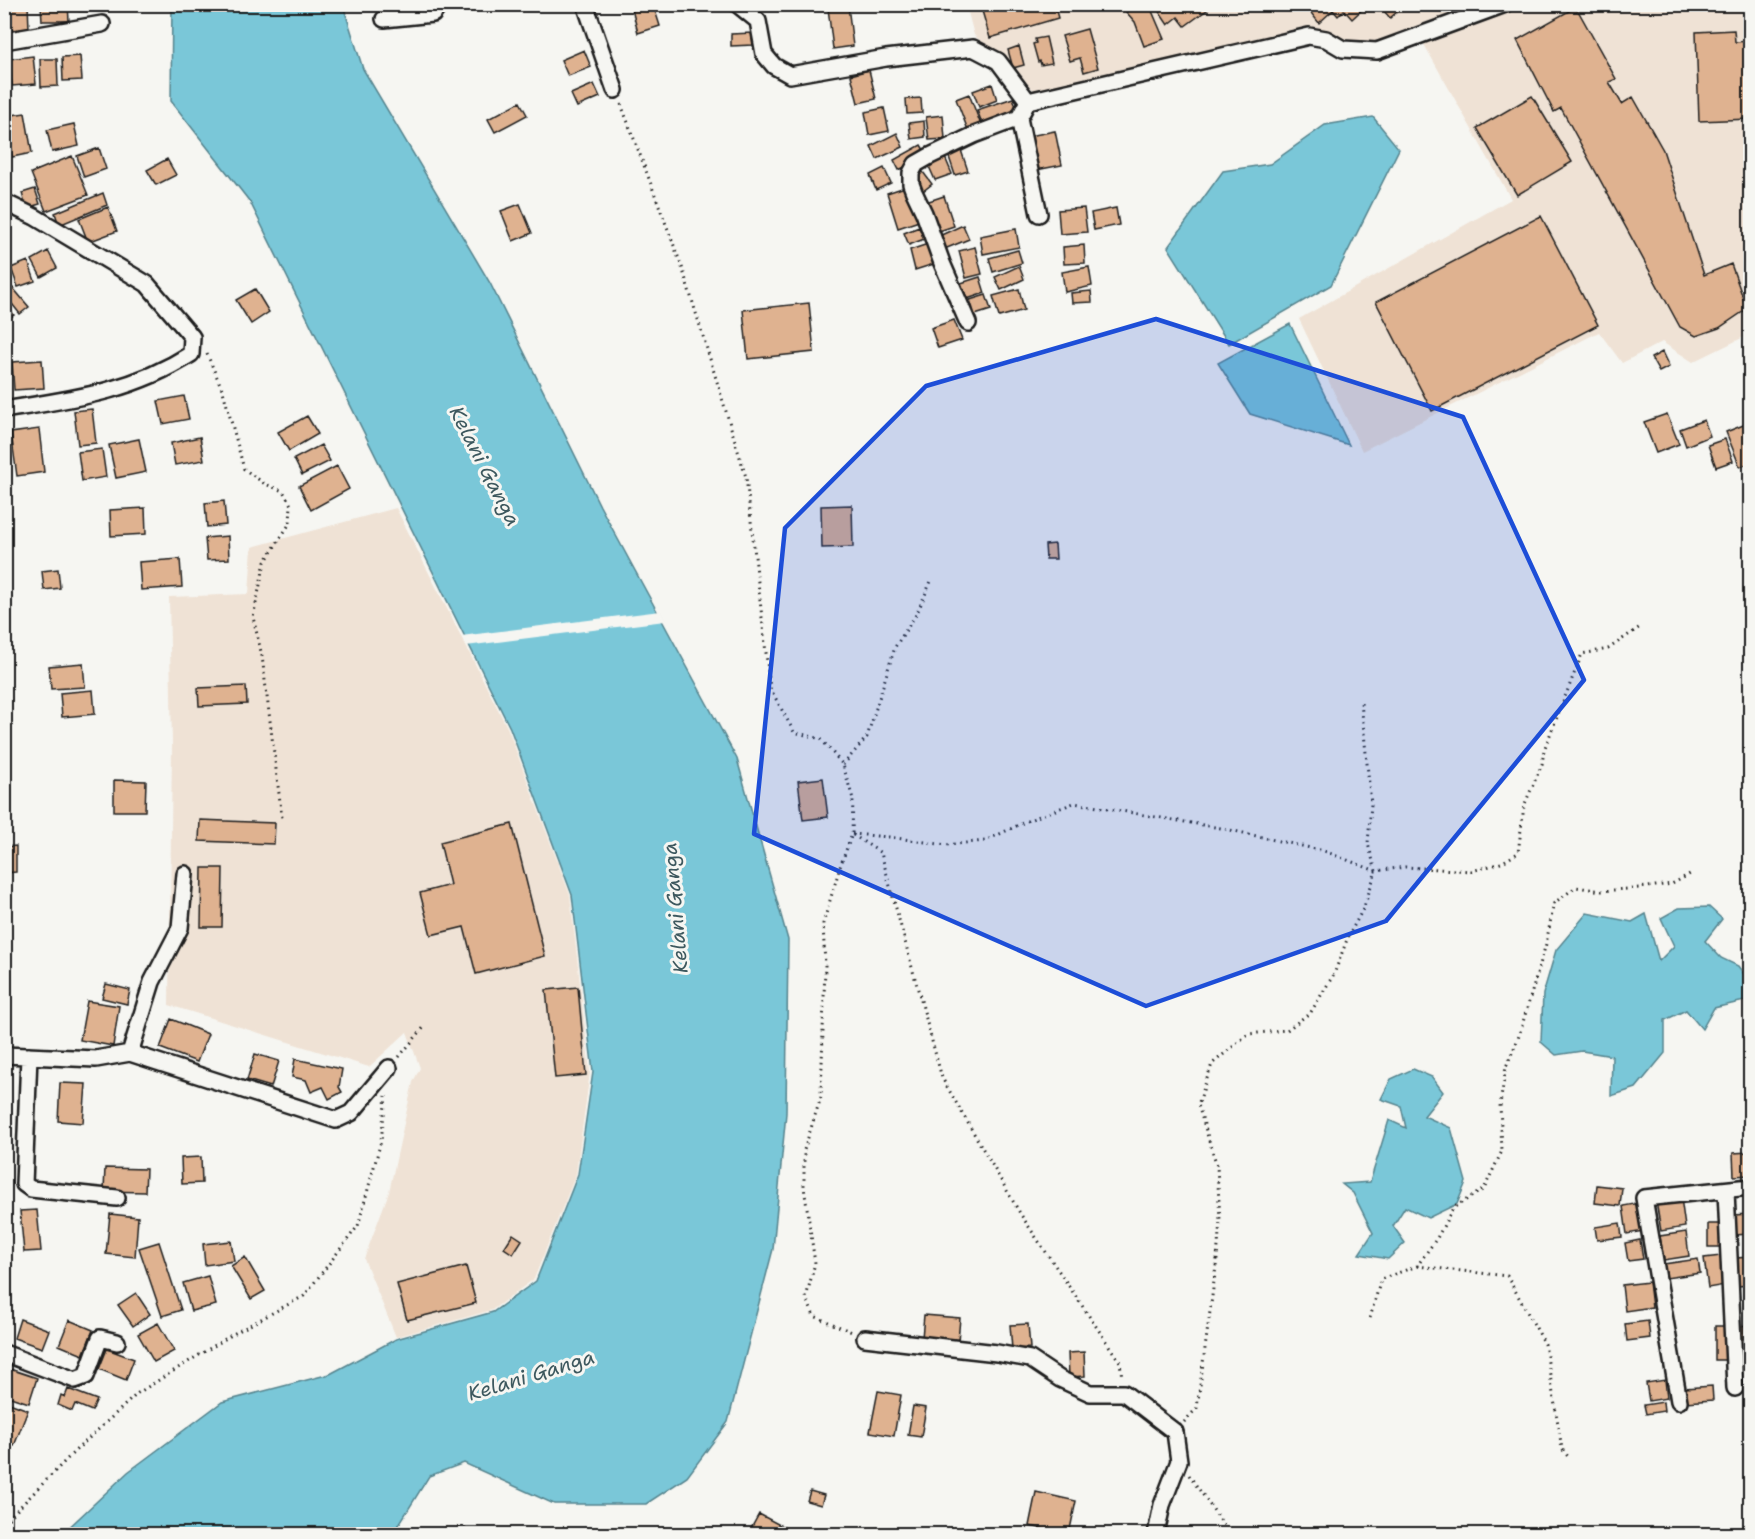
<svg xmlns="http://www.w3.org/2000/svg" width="1755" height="1539" font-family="'Shantell Sans',sans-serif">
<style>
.built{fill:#efe2d5}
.water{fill:#7ac7d8;stroke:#54838d;stroke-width:1.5}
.pier{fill:#f6f6f2}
.building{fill:#dfb290;stroke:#1c1c1c;stroke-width:1.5}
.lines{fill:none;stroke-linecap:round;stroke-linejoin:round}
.minor-casing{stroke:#1c1c1c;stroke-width:20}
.path{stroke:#1c1c1c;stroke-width:3;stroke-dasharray:1.5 4.5;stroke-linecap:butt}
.minor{stroke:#f6f6f2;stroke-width:15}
.marked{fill:#1d4ed8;fill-opacity:0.2;stroke:#1d4ed8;stroke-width:4.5;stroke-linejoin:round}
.labels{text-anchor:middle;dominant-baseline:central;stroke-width:6;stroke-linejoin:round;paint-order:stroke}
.water-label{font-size:20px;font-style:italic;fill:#3d585e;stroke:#f6f6f2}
</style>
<rect width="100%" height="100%" fill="#f6f6f2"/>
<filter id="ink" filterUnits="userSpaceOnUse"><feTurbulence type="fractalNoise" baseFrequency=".0167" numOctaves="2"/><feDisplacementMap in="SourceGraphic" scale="12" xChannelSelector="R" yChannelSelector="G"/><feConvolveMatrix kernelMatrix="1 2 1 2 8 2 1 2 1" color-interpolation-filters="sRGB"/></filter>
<g filter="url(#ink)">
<path class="built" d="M966 5H1489L1377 44 1344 43 1315 27 1038 94 974 35Z
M1512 5H1750V334L1693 362 1662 342 1622 363 1599 332 1362 451 1299 319 1511 199 1421 39Z
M396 508 508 729 570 895 590 1072 576 1174 534 1279 492 1310 396 1337 364 1259 389 1192 413 1082 420 1068 407 1032 369 1067 169 1005 172 744 169 597 249 594 252 547Z"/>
<path class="water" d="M172 5H343L363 69 490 283 600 506 737 759 788 940 786 1113 773 1249 728 1422 687 1477 646 1504H554L464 1463 429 1476 393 1534H62L128 1472 222 1402 330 1374 396 1339 493 1312 536 1281 578 1174 593 1072 572 895 510 728 250 202 171 101Z
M1373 117 1399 149 1331 285 1229 344 1168 247 1223 171 1270 164 1325 125Z
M1290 324 1349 445 1250 414 1218 363Z
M1709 907 1722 919 1705 941 1721 958 1738 966 1750 982 1749 1000 1714 1008 1702 1029 1686 1010 1665 1020V1053L1636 1088 1611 1096 1612 1056 1582 1051 1556 1055 1541 1042 1543 994 1556 950 1587 913 1632 922 1646 914 1659 961 1674 946 1661 918 1679 908Z
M1413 1069 1432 1077 1443 1092 1424 1116 1451 1128 1466 1182 1457 1204 1428 1218 1405 1207 1393 1226 1405 1243 1388 1259 1359 1254 1373 1233 1353 1193 1342 1184 1370 1182 1389 1120 1406 1128 1401 1106 1381 1099 1391 1079Z"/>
<path class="pier" d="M660 611 665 621 466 646 461 636Z"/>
<path class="building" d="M4 4H28L29 29 4 30Z
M41 4H68L69 21H42Z
M79 4H101V11H79Z
M646 4H653L660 26 638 33 632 9Z
M980 4H1054L1058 18 990 38Z
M1119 4H1149L1164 39 1144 46 1135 22Z
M1154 4H1215L1185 26 1178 17 1168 25Z
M1304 4H1368L1352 19 1344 10 1338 16 1333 10 1319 23Z
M1378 4H1406L1390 18Z
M848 6 853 46 833 49 828 8Z
M1576 7 1616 79 1609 82 1622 104 1633 97 1663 150 1704 275 1731 264 1747 309 1719 328 1696 336 1680 327 1561 108 1554 112 1517 40Z
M1087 29 1098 68 1084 72 1080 58 1070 61 1062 36Z
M1734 30 1735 42 1750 41V119L1699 121 1696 32Z
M753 33V45L731 46V34Z
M1046 37 1052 63 1041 65 1040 61 1038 62 1033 44 1036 43 1035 39Z
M1019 46 1024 65 1013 68 1008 50Z
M584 50 591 67 568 76 561 60Z
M33 56 36 84 12 86 9 59Z
M80 56 82 80 63 81 62 57Z
M40 59H57L58 86 41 87Z
M869 70 876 99 858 103 851 75Z
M594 84 600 97 577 107 571 94Z
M992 84 997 100 979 107 973 91Z
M969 94 981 125 968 130 956 99Z
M1532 96 1572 162 1517 195 1477 128Z
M921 98 922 113 907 114 906 99Z
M1013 98 1019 114 983 126 977 110Z
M520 102 527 115 495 132 488 119Z
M884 108 889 131 869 135 865 112Z
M25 113 32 153 12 157 5 116Z
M943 115 945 139 929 140 926 117Z
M924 121 925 137 911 139 909 123Z
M74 124 79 146 52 152 47 130Z
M1055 131 1062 165 1036 170 1029 136Z
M897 133 903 147 877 159 871 146Z
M921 145 927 155 899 170 894 160Z
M99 148 106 169 84 177 77 156Z
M961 150 968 171 955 175 948 154Z
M944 155 952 174 935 180 927 162Z
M72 156 88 195 46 211 31 173Z
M167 159 176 175 156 185 147 170Z
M884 168 891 183 876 190 870 175Z
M923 172 932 184 922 192 913 181Z
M908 186 919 221 898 228 887 193Z
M35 189 40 204 26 208 22 193Z
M103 193 107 205 59 225 55 213Z
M944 196 954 226 936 232 926 202Z
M520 204 532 233 513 241 501 211Z
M108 207 117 231 88 242 79 219Z
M1084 208 1087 232 1060 234 1058 210Z
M1116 208 1119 225 1094 230 1091 213Z
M1541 216 1598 325 1432 411 1376 302Z
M963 225 969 239 942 250 937 237Z
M919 227 924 239 909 245 904 233Z
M1016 229 1019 247 983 254 980 236Z
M931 243 937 263 915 270 910 250Z
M1084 245 1085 263 1064 264 1063 247Z
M975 247 982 274 966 278 959 251Z
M1018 250 1022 263 993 272 989 258Z
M48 251 57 268 41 277 32 260Z
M28 261 35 281 18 287 11 268Z
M1019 266 1024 279 1001 290 995 277Z
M1089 267 1092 286 1065 292 1062 272Z
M980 277 985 293 967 299 961 283Z
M13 288 29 307 20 314 5 295Z
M255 289 269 312 251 324 236 300Z
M1019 289 1024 310 999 317 993 296Z
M1091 291 1092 302 1072 303 1071 293Z
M986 295 991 310 975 315 970 300Z
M4 301 14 315 4 321Z
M809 303 814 352 748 359 743 310Z
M954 320 962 340 938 348 931 328Z
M1662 352 1669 367 1659 372 1651 358Z
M42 360 44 388 14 390 12 362Z
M184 396 189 419 163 424 158 401Z
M92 409 96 443 78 445 74 411Z
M1667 414 1679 444 1656 453 1644 422Z
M307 416 318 434 289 451 278 432Z
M1704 420 1710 436 1686 446 1680 429Z
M1746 424 1750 435V463L1740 467 1726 432Z
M39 429 44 472 17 476 11 433Z
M200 437 204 460 175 465 171 443Z
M139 439 146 472 116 478 109 445Z
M1725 439 1733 461 1716 467 1708 445Z
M321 445 330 461 302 475 294 459Z
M102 449 106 477 82 481 78 452Z
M337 466 349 489 311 510 299 486Z
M224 501 226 525 207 527 205 503Z
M852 505 853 547 822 548 821 506Z
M145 508 146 534 111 536 110 510Z
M228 536 229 559 207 560 205 538Z
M1055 544 1056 559H1046L1045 545Z
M180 559 182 587 141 590 139 562Z
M58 569 60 588 44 590 42 571Z
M83 663 85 687 51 689 49 666Z
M246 686 247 704 199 706 198 688Z
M93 690 95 714 62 717 60 693Z
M823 778 828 817 803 820 798 781Z
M114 780 146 781 145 811H114Z
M200 820 275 823 274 844 199 841Z
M512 824 545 956 476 974 464 927 431 935 420 893 450 885 440 842Z
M16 846V872L4 873V847Z
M202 868H223L222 927H201Z
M106 984 130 990 127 1004 102 998Z
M578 987 586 1075 555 1078 546 990Z
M87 1001 119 1006 113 1046 80 1040Z
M171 1019 208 1034 197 1062 160 1048Z
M255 1054 279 1061 271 1087 247 1080Z
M295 1059 342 1069 339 1087 342 1092 329 1099 323 1087 311 1092 306 1080 292 1077Z
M60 1083 86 1084 83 1123 58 1121Z
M1750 1152V1175L1734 1176 1733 1153Z
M201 1157 202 1183 182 1184 181 1158Z
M105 1168 146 1169 145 1192 104 1191Z
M1597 1185 1622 1188 1620 1206 1595 1203Z
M1681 1198 1685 1227 1661 1231 1656 1201Z
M1640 1203 1644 1231 1627 1234 1623 1206Z
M37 1210 41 1251 24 1252 20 1211Z
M110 1214 138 1217 135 1257 106 1254Z
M1750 1214V1234L1734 1235 1733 1215Z
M1620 1223 1622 1237 1597 1240 1595 1227Z
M1708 1224H1721V1247H1708Z
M1686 1232 1689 1256 1664 1260 1660 1236Z
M513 1234 522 1240 513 1254 504 1248Z
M1640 1240 1643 1259 1628 1261 1625 1243Z
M231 1241 234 1261 205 1265 203 1244Z
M159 1242 181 1310 162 1316 139 1248Z
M1721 1256 1725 1285 1708 1288 1704 1258Z
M245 1257 265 1291 251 1299 231 1266Z
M1750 1257V1285L1738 1286 1736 1258Z
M1698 1259 1700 1273 1666 1278 1664 1264Z
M466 1266 476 1303 407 1320 397 1284Z
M208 1276 216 1305 191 1311 183 1283Z
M1649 1282 1652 1307 1625 1311 1622 1285Z
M136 1293 150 1314 133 1326 118 1305Z
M924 1315 960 1318 958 1341 922 1338Z
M20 1319 49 1330 42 1348 14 1338Z
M69 1320 93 1330 83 1355 59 1345Z
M1648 1321 1650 1338 1627 1341 1625 1324Z
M158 1323 174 1351 154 1362 138 1334Z
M1028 1324 1030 1348 1012 1349 1010 1325Z
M1748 1325 1749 1367 1739 1368 1738 1326Z
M1715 1326H1728V1360H1715Z
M107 1349 134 1359 126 1380 99 1369Z
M1084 1352 1085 1376 1069 1377 1068 1353Z
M4 1367 37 1378 29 1403 4 1395Z
M1665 1380 1667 1398 1649 1401 1646 1383Z
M1712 1386 1713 1400 1685 1402V1388Z
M68 1389 97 1400 92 1411 75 1404 72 1411 58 1405 61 1395 65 1397Z
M878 1391 901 1395 894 1436 870 1432Z
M4 1401 28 1410 14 1446 4 1442Z
M1663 1402 1664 1411 1646 1414 1644 1405Z
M913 1406 926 1408 921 1437 908 1435Z
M810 1491 824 1495 821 1505 807 1501Z
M1036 1492 1076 1501 1069 1534 1029 1526Z
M759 1514 793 1532 792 1534H748Z"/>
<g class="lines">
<g class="minor-casing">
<path id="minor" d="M585 4 615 90
M737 4 758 21 764 54 774 66 790 75 886 58 973 48 998 61 1028 101
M384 19 433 14 440 4
M4 41 102 24
M4 202 35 217 147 284 192 337 191 354C132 392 72 399 4 410
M1039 214 1019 118 1028 101 1309 36 1326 39 1343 49 1377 51 1505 4
M968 323 942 263 924 213 914 192 911 184V173L916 164 930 156 974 135 1019 118
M130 1053 336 1120 351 1113 389 1068
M4 1055 96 1059 130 1053 152 982 180 928 185 874
M29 1056 24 1184 31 1189 117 1198
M1726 1191 1735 1388
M865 1338 997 1353 1030 1359 1060 1379 1090 1393H1124L1175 1432 1179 1461 1162 1505 1156 1534
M4 1353 75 1380 86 1376 100 1338 117 1342
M1679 1401 1644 1198 1750 1187"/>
</g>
<path class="path" d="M621 104 682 267 746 477 770 688 794 732 821 739 843 765 853 799 852 834 840 867 823 924 825 965 821 1097 804 1150V1187L815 1263 806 1298 814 1316 852 1332
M207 354 223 391 244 469 265 484 283 491 291 505 290 523 265 562 253 617 262 656 282 818
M843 765 867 737 895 647 917 613 932 579
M852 834 889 837 946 845 985 841 1029 820 1074 803 1221 828 1324 851 1376 871 1405 867 1472 871 1501 863 1518 853 1524 806 1542 764 1544 750 1582 654 1608 649 1640 627
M853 835 881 853 942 1078 1021 1215 1120 1362 1122 1378
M399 1057 425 1026
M1417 1266 1507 1276 1545 1344 1562 1449 1570 1459
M1370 1318 1381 1279 1417 1266 1437 1238 1453 1208 1484 1189 1502 1151 1500 1104 1506 1067 1518 1039 1546 944 1554 903 1576 887 1602 891 1639 888 1672 884 1690 874
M1184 1422 1197 1408 1217 1259 1220 1220 1217 1166 1198 1105 1212 1064 1248 1034 1287 1030 1311 1012 1334 974 1348 937 1364 907 1376 871 1368 844 1371 804 1361 702
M1189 1475 1230 1534
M4 1523 75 1451 138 1393 233 1334 304 1296 358 1226 381 1141 386 1096"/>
<use href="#minor" class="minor"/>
</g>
</g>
<path class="marked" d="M1156 319 1463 417 1584 680 1386 921 1146 1006 754 834 785 528 926 386Z"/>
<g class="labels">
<g class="water-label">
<text transform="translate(485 466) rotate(63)">Kelani Ganga</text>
<text transform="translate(675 908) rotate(-95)">Kelani Ganga</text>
<text transform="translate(531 1375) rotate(-17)">Kelani Ganga</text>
</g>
</g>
<rect width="1755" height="1539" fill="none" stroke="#f6f6f2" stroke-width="24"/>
<rect x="12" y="12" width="1731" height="1515" fill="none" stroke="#1c1c1c" stroke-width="2" filter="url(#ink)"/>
</svg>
